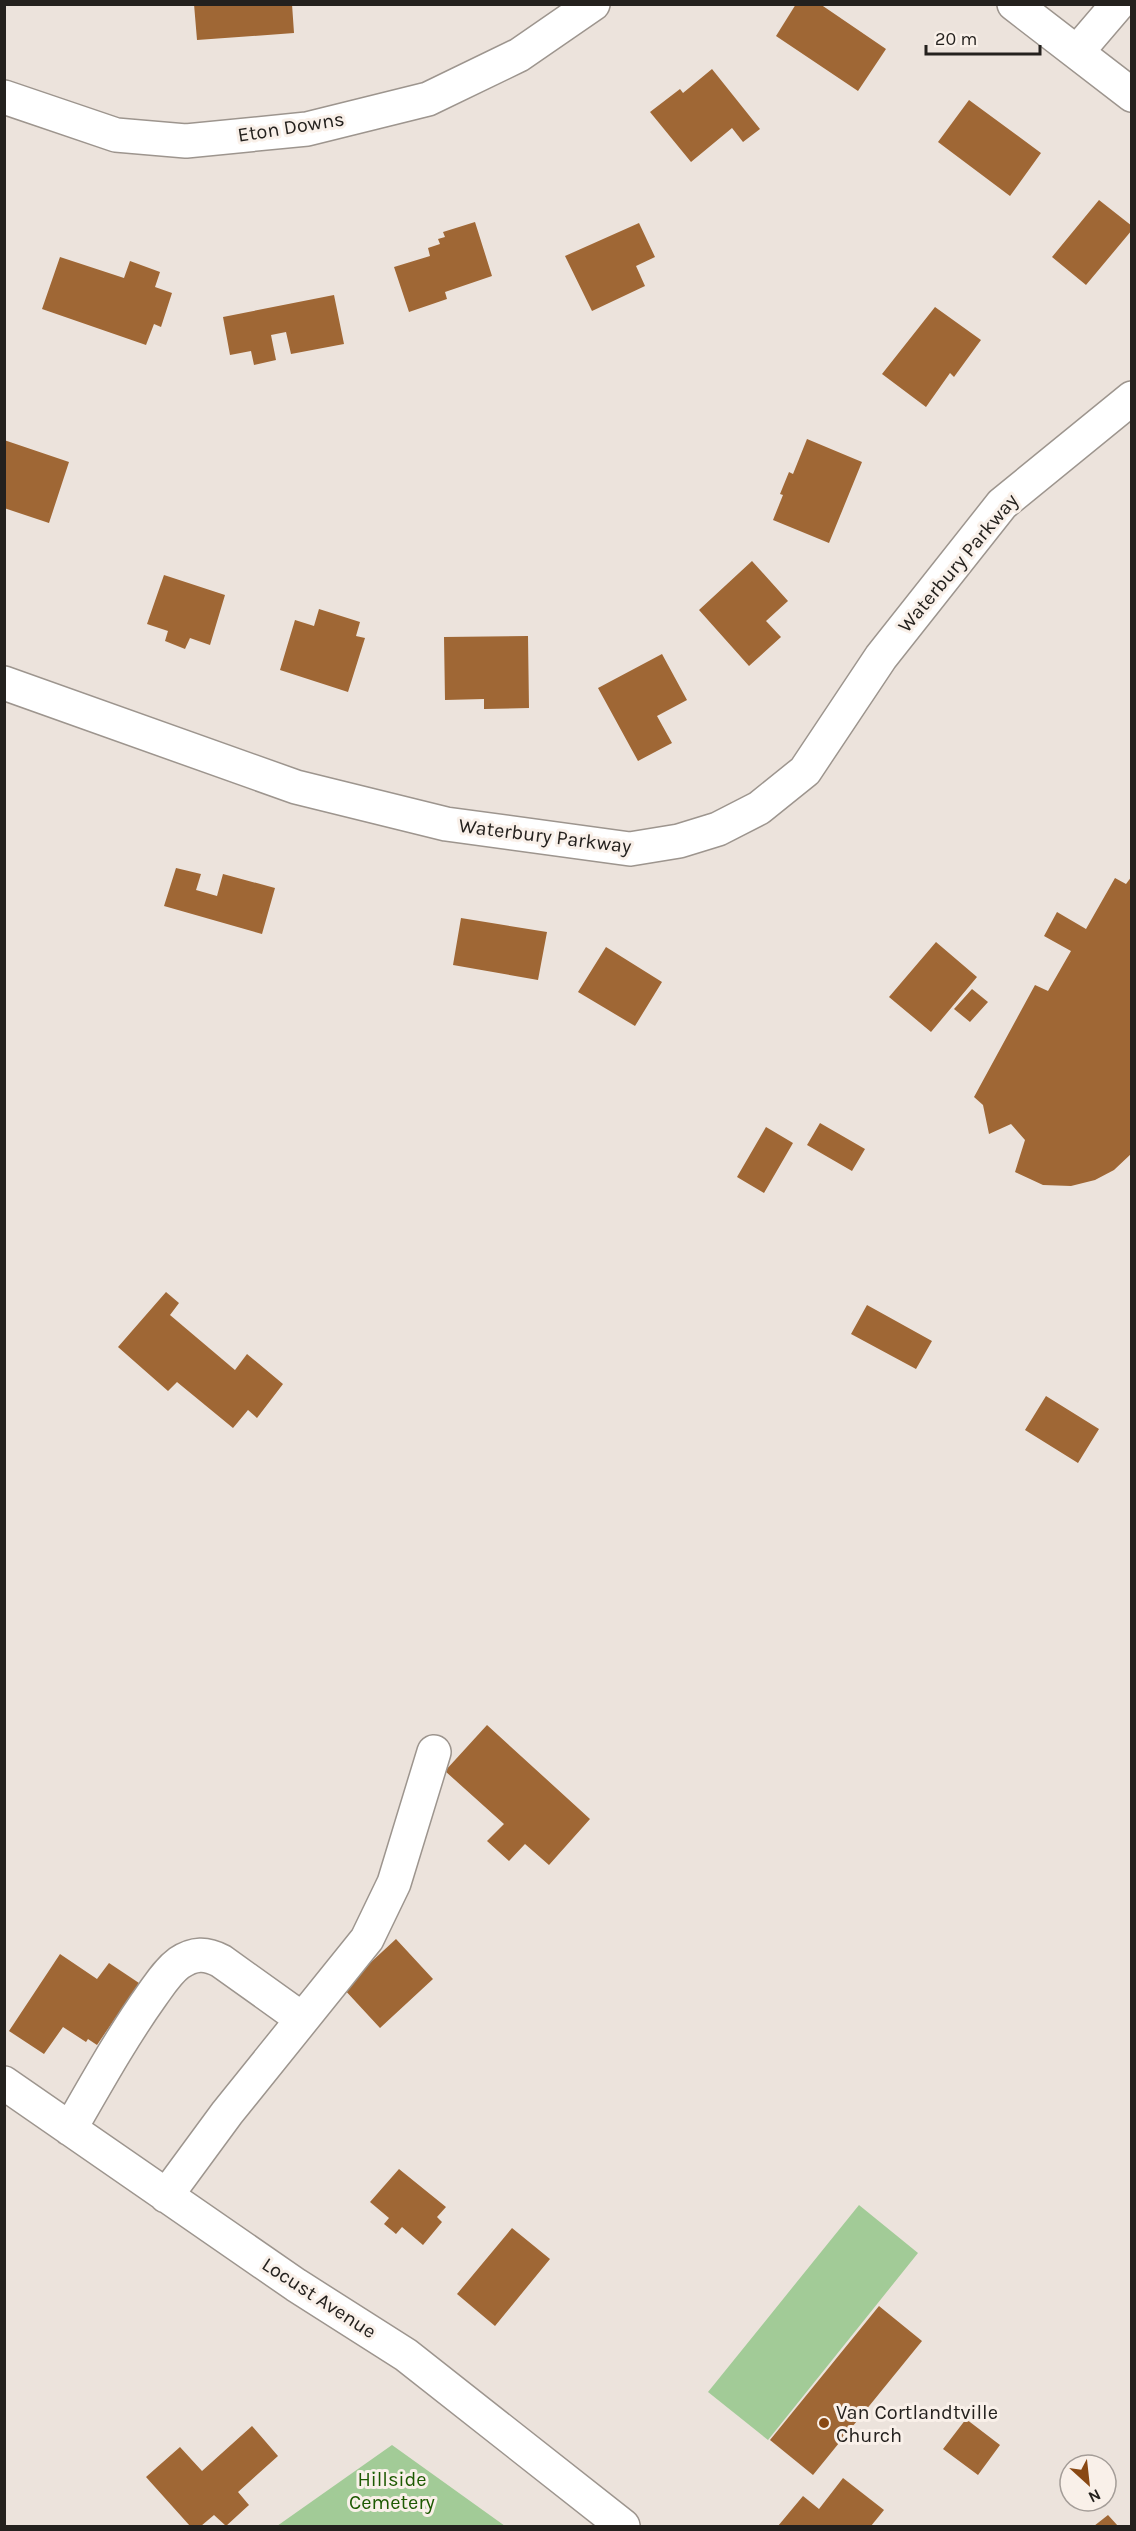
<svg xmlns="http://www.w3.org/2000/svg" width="1136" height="2531" font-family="Karla,sans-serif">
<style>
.green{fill:#a2cb97}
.building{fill:#9f6735}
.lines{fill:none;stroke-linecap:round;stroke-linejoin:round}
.minor-casing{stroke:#9d958e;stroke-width:36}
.minor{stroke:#fff;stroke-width:33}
.poi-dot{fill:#894813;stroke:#f9f0e9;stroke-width:2}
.labels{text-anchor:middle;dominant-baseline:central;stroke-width:6;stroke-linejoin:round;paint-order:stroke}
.street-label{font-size:20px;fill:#24211e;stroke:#f9f0e9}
.poi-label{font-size:20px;fill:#24211e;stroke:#f9f0e9;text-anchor:start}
.park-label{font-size:20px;fill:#1d5902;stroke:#f9f0e9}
</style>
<rect width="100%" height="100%" fill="#ece3dc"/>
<path class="green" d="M859 2205 918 2253 768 2440 708 2392Z
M392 2445 505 2526H277Z"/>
<path class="building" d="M194 4H292L294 33 197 40Z
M796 4H820L886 49 858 91 776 36Z
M712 69 760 129 743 142 732 128 691 162 650 112 680 89 683 93Z
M969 100 1041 153 1010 196 938 142Z
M1099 200 1132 226V230L1086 285 1052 257Z
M475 222 492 276 445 292 447 299 409 312 394 267 430 256 428 248 440 244 438 239 445 237 443 232Z
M639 223 655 257 636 266 645 286 592 311 565 256Z
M60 257 124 278 130 261 160 272 155 287 172 293 161 327 154 324 146 345 42 309Z
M334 295 344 344 291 354 286 332 271 335 276 360 254 365 251 351 230 355 223 317Z
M935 307 981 340 954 377 950 373 926 407 882 374Z
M807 439 862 462 829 543 773 520 783 495 780 494 789 472 793 474Z
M4 440 69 462 49 523 4 508Z
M752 561 788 601 766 621 781 637 749 666 699 610Z
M164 575 225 595 210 645 190 638 185 649 165 641 168 631 147 624Z
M319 609 360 622 356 636 365 638 348 692 280 670 295 620 314 626Z
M528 636 529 708 484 709V699L445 700 444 637Z
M662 654 687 700 657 716 672 743 638 761 598 688Z
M176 868 201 874 196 890 217 896 223 874 275 888 262 934 164 906Z
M1132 876V1153L1114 1170 1095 1180 1071 1186 1043 1185 1015 1172 1025 1140 1011 1124 989 1134 983 1105 974 1097 1035 985 1048 991 1071 951 1044 936 1057 912 1086 929 1115 878 1126 884Z
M461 918 547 932 538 980 453 965Z
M936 942 977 977 931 1032 889 997Z
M606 947 662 982 635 1026 578 992Z
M972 989 988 1002 970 1022 954 1009Z
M820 1123 865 1149 852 1171 807 1145Z
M766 1127 793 1143 764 1193 737 1177Z
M166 1292 179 1303 170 1315 235 1370 247 1354 283 1384 257 1418 248 1410 233 1428 177 1382 168 1391 118 1347Z
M867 1305 932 1341 916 1369 851 1334Z
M1046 1396 1099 1429 1078 1463 1025 1430Z
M487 1725 590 1819 549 1865 525 1844 509 1861 487 1841 504 1824 445 1771Z
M396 1939 433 1979 380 2028 343 1988Z
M60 1954 97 1979 109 1963 139 1983 97 2045 88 2039 86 2042 63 2027 44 2054 9 2031Z
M399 2169 446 2207 437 2217 442 2222 423 2245 402 2227 396 2234 384 2224 389 2218 370 2202Z
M512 2228 550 2259 495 2326 457 2294Z
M879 2306 922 2341 813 2475 770 2440Z
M966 2419 1000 2445 978 2475 943 2449Z
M252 2426 278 2456 238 2492 249 2505 226 2526 214 2515 201 2526H190L146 2477 180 2447 202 2471Z
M843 2478 884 2510 871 2526H778L803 2496 819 2509Z
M1108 2515 1118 2526H1094Z"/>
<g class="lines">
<g class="minor-casing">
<path id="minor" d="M1014 4 1132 95
M1077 52 1118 4
M4 97 116 135 186 141 307 129 428 99 519 55 593 4
M4 683 296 787 446 824 630 849 679 841 718 829 759 808 805 771 881 657 1002 504 1132 398
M4 2083 296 2285 406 2355 623 2526
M70 2129C96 2084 122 2037 152 1995 160 1984 168 1971 179 1963 194 1953 206 1953 221 1961L302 2019
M166 2196 227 2113 367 1939 394 1883 434 1752"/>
</g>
<use href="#minor" class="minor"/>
</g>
<circle class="poi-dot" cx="824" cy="2423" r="6"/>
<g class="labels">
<g class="street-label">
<text transform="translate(291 127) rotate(-9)">Eton Downs</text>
<text transform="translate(958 563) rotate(-50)">Waterbury Parkway</text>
<text transform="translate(545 836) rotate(7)">Waterbury Parkway</text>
<text transform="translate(319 2298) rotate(33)">Locust Avenue</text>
</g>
<g class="poi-label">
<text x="836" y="2412">Van Cortlandtville<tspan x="836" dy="23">Church</tspan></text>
</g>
<g class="park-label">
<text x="392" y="2479">Hillside<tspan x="392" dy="23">Cemetery</tspan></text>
</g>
</g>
<rect width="1136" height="2531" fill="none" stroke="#24211e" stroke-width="12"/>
<g transform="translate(1088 2483) rotate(153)"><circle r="28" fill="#f9f0e9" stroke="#a49d98" stroke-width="1.5"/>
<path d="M0-4.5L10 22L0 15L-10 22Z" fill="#894813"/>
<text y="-9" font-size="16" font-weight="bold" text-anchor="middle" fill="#24211e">N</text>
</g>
<path d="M926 45v9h114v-9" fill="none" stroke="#24211e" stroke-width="3"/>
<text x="935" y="45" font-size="18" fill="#24211e" stroke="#f9f0e9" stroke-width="4.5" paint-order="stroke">20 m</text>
</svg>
